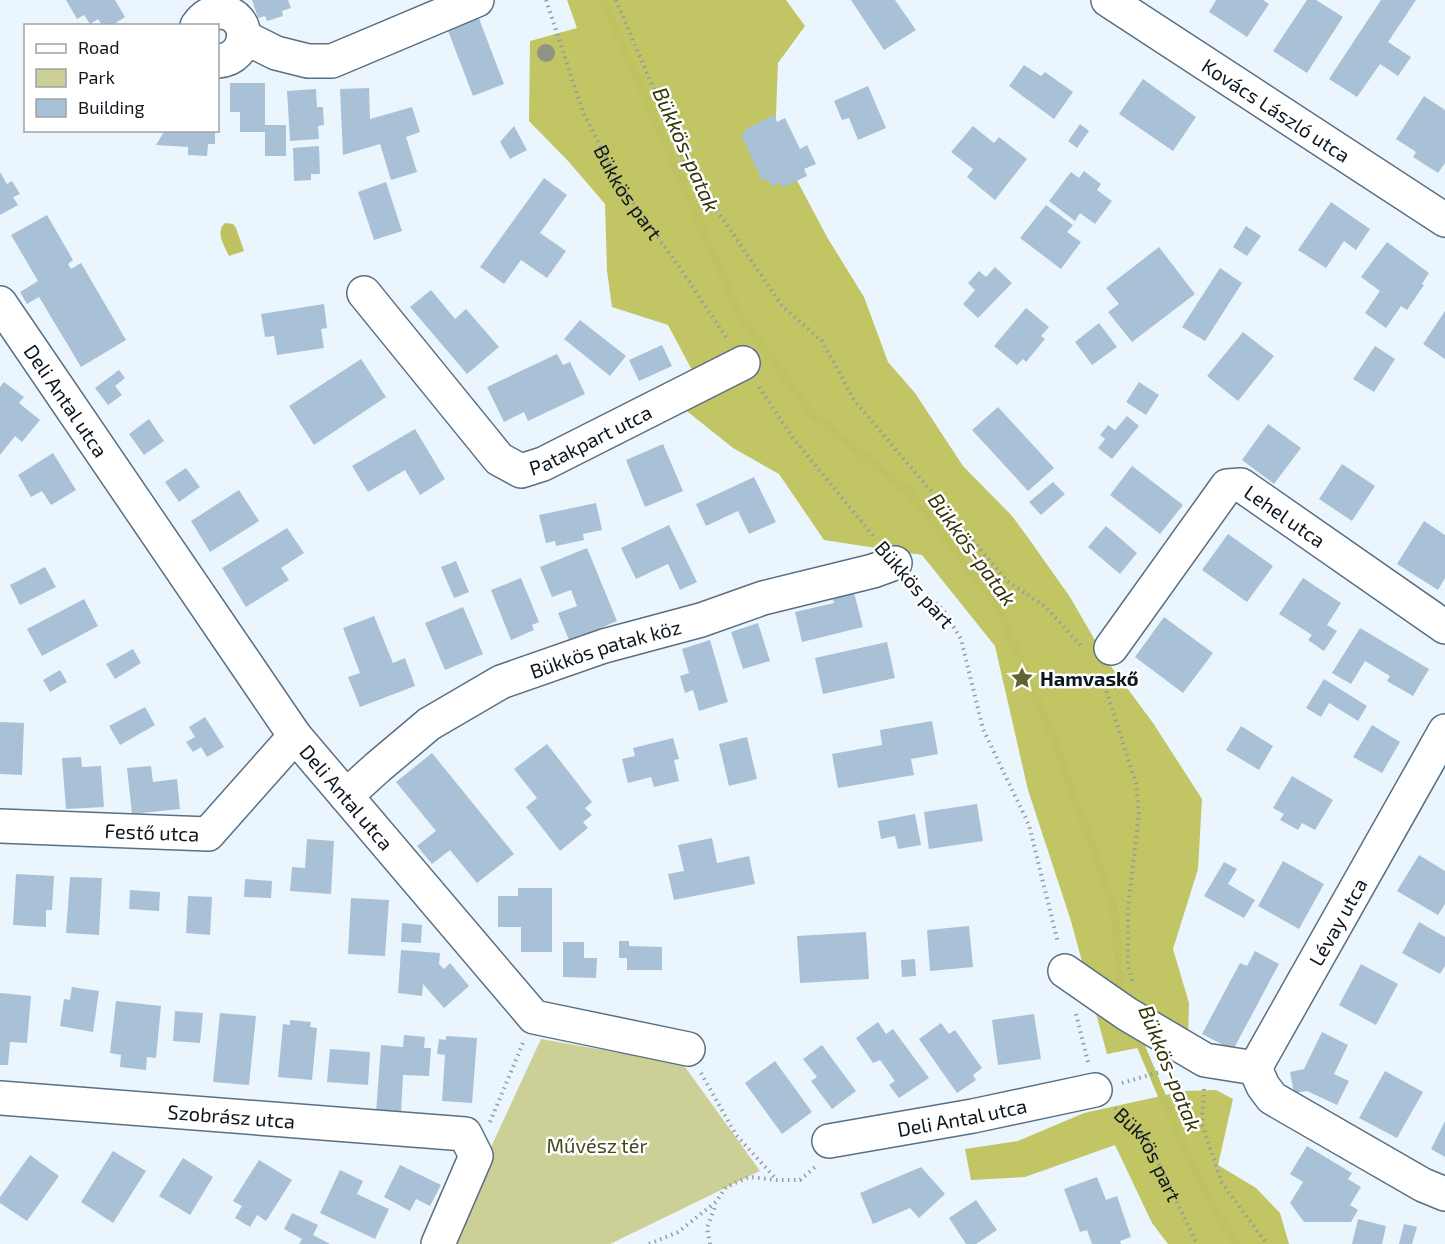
<svg xmlns="http://www.w3.org/2000/svg" width="1445" height="1244" font-family="'Exo 2',sans-serif">
<style>
.green{fill:#ccd096}
.forest{fill:#c1c564}
.water{fill:#bec261}
.lines{fill:none;stroke-linecap:round;stroke-linejoin:round}
.stream{stroke:#bec261;stroke-width:8}
.building{fill:#a9c1d7}
.minor-casing{stroke:#596f83;stroke-width:36}
.path{stroke:#939ca5;stroke-width:4;stroke-dasharray:1.5 4.5;stroke-linecap:butt}
.minor{stroke:#fff;stroke-width:33}
.tree{fill:#909583}
.labels{text-anchor:middle;dominant-baseline:central;stroke-width:5;stroke-linejoin:round;paint-order:stroke}
.street-label{font-size:20px;fill:#0e171f;stroke:#fff}
.poi-label{font-size:20px;font-weight:bold;fill:#0e171f;stroke:#fff;text-anchor:start}
.park-label{font-size:20px;fill:#45471e;stroke:#fff}
.water-label{font-size:21px;font-style:italic;fill:#33340a;stroke:#fff}
</style>
<rect width="100%" height="100%" fill="#ebf5fe"/>
<path class="green" d="M541 1039 683 1064 760 1171 610 1244H446Z"/>
<path class="forest" d="M567 0H786L805 26 778 63 775 139 827 237 864 297 888 362 915 393 963 466 1012 516 1029 539 1070 597 1107 661 1153 723 1202 799 1198 869 1173 949 1189 1003 1188 1038 1107 1054 1071 921 1028 790 995 646 922 555 824 540 779 474 733 448 683 408 693 372 668 325 612 307 607 271 605 204 569 162 529 121 530 41 577 28Z
M1216 1090 1233 1099 1218 1165 1256 1188 1280 1213 1289 1244H1168L1152 1223 1115 1145 1025 1177 971 1180 965 1149 1018 1141 1084 1113 1184 1091Z"/>
<path class="water" d="M225 223 233 224 236 228 244 251 229 256C224 245 215 232 225 223Z"/>
<g class="lines">
<path class="stream" d="M603 0 740 316 812 414 909 492 997 605 1054 740 1114 907 1121 992 1123 999
M1134 1030 1179 1136 1208 1196 1236 1244"/>
</g>
<path class="building" d="M66 0H115L125 17 111 26H103L98 19 90 24 84 15 77 19Z
M252 0H288L291 8 282 11 283 16 267 21 265 16 258 18Z
M851 0H895L916 30 884 50Z
M1216 0H1263L1269 4 1247 37 1209 12Z
M1307 0H1316L1343 17 1307 73 1273 51Z
M1381 0H1416L1388 42 1411 57 1398 76 1380 64 1357 97 1329 79Z
M478 16 504 84 473 96 447 28Z
M1024 65 1041 76 1045 72 1073 92 1054 119 1009 86Z
M1143 79 1196 117 1173 151 1119 114Z
M230 83H265V125H286V156H265V132H240V112H230Z
M868 86 886 128 858 140 849 118 842 120 834 101Z
M369 88 370 119 412 107 420 132 406 137 417 172 391 180 380 144 343 155 340 89Z
M316 89 317 107H323L324 125 318 126 319 139 290 141 287 91Z
M1424 96 1445 110V163L1438 173 1413 157 1416 152 1396 139Z
M774 115 777 122 785 118 800 149 807 145 816 164 804 169 807 176 782 188 780 183 772 187 768 179 763 182 741 135 745 133 744 130Z
M1080 124 1089 131 1077 148 1068 141Z
M514 126 527 150 510 159 500 142Z
M973 126 994 143 999 137 1027 159 995 200 967 177 973 169 951 152Z
M165 130 215 131V144H208L207 156 188 155V147L156 145Z
M319 146 320 174H311V180L294 181 293 148Z
M1084 171 1101 184 1097 190 1112 201 1095 224 1080 213 1075 221 1049 201 1071 172 1079 178Z
M0 172 7 184 12 181 20 194 13 197 18 205 0 215Z
M544 178 567 195 540 233 566 251 547 278 521 260 504 284 480 267Z
M386 182 402 231 374 240 358 192Z
M1331 202 1370 229 1356 250 1344 241 1326 268 1298 250Z
M1046 205 1073 225 1067 232 1081 242 1061 269 1020 238Z
M47 215 73 260 68 264 71 269 81 263 126 340 81 367 39 297 27 304 20 292 38 281 11 235Z
M1246 226 1261 236 1247 256 1233 247Z
M1387 242 1429 273 1422 284 1424 285 1407 310 1401 306 1386 328 1365 313 1380 291 1361 277Z
M1159 247 1195 294 1132 342 1108 312 1119 304 1106 288Z
M995 267 1012 283 978 318 963 304 975 290 968 283 979 271 986 277Z
M1220 268 1242 283 1205 341 1182 327Z
M431 290 455 319 466 309 499 347 467 374 410 307Z
M324 304 327 328 321 329 324 348 277 355 274 336 265 337 261 314Z
M1026 308 1049 327 1041 336 1045 339 1026 362 1023 359 1017 365 994 346Z
M1445 311V359L1423 344Z
M580 320 626 356 610 376 564 339Z
M1099 323 1117 347 1092 365 1075 342Z
M1243 332 1274 356 1238 401 1207 376Z
M662 345 672 366 639 381 629 360Z
M1375 346 1395 359 1374 392 1353 379Z
M557 354 563 365 570 362 585 394 528 421 524 412 504 422 487 387Z
M361 359 386 397 314 445 289 406Z
M119 370 125 378 115 386 122 395 108 405 95 388Z
M4 382 24 397 19 403 40 420 22 442 15 436 0 455V387Z
M1139 382 1159 395 1146 415 1126 402Z
M998 407 1054 468 1028 491 972 430Z
M1127 416 1139 426 1112 459 1098 448 1105 439 1100 435 1108 425 1115 430Z
M149 419 164 441 144 455 129 434Z
M1268 424 1301 448 1274 484 1242 460Z
M415 429 445 479 420 495 405 470 368 492 352 466Z
M663 444 683 491 645 507 626 460Z
M53 453 76 490 51 505 42 491 31 497 18 475Z
M1342 464 1375 486 1352 521 1319 499Z
M1132 466 1183 505 1160 534 1110 495Z
M186 468 200 487 179 502 165 482Z
M754 477 776 522 749 534 738 511 706 526 696 504Z
M1053 482 1065 494 1041 515 1029 502Z
M239 490 259 521 210 552 191 521Z
M596 503 602 530 583 534 584 540 556 546 555 541 546 543 539 515Z
M1424 521 1445 535V578L1438 590 1397 564Z
M669 525 697 582 680 590 668 564 636 579 621 548Z
M1106 526 1137 553 1120 574 1088 547Z
M287 528 304 553 281 568 289 580 246 607 222 568Z
M1228 534 1273 566 1247 602 1202 570Z
M587 548 617 621 596 630 598 636 584 642 581 635 569 640 558 613 577 606 571 590 552 597 540 567Z
M456 561 469 592 454 598 441 567Z
M45 567 56 587 20 605 10 585Z
M521 578 539 622 532 625 534 630 511 640 491 590Z
M1303 578 1341 603 1327 625 1337 631 1324 651 1308 640 1312 635 1279 614Z
M852 585 863 627 802 642 795 612 834 603 830 590Z
M84 599 98 626 42 656 27 629Z
M463 607 483 654 445 670 425 623Z
M374 616 393 663 405 658 415 686 360 707 348 677 360 673 343 628Z
M1164 617 1213 653 1183 693 1135 657Z
M758 623 770 661 743 669 731 632Z
M1360 628 1429 669 1413 696 1387 681 1390 676 1365 661 1351 684 1332 673Z
M710 640 728 702 699 711 693 690 685 693 680 676 689 673 682 649Z
M887 642 895 678 823 694 815 658Z
M133 649 141 663 115 679 106 664Z
M60 670 67 682 50 692 43 680Z
M1324 679 1367 706 1358 721 1329 703 1321 717 1306 708Z
M145 707 155 725 120 745 109 726Z
M205 717 224 747 207 757 201 747 193 752 186 742 195 737 189 727Z
M932 721 938 754 911 759 914 775 838 788 832 754 882 745 880 730Z
M0 722 24 723 22 775 0 774Z
M1372 725 1400 742 1382 773 1353 757Z
M1241 726 1273 746 1259 770 1226 750Z
M747 737 757 779 729 786 719 744Z
M673 738 679 759 674 760 679 781 654 787 651 777 628 783 622 759 635 756 633 748Z
M547 744 592 802 585 808 592 815 583 822 588 828 560 851 526 807 537 798 514 769Z
M432 753 514 854 477 883 450 850 432 864 417 846 436 831 396 782Z
M81 757 82 767 101 766 104 807 66 809 62 758Z
M151 766 153 782 177 779 180 809 132 814 127 768Z
M1292 776 1333 800 1315 830 1302 823 1298 830 1280 820 1284 814 1273 808Z
M977 804 983 841 929 849 924 812Z
M915 814 921 845 898 849 895 836 881 839 878 821Z
M712 838 717 863 749 856 755 884 674 900 668 874 684 871 678 845Z
M307 839 334 841 331 894 290 891 292 867 305 868Z
M1419 855 1445 871V904L1438 915 1397 891Z
M1283 861 1324 884 1299 929 1258 906Z
M1224 862 1237 869 1228 884 1255 900 1244 918 1204 896Z
M16 874 54 876 52 910H46V927L13 925Z
M70 877 102 878 99 935 66 933Z
M245 879 272 881 271 898 244 897Z
M518 888H552V952H521V927H498V896H518Z
M130 890 160 892 159 911 129 909Z
M188 896 212 897 210 935 186 933Z
M351 898 389 900 385 956 348 954Z
M1419 922 1445 937V966L1440 974 1402 953Z
M402 923 422 925 421 943 401 942Z
M969 926 973 967 930 971 927 930Z
M866 932 869 979 800 983 797 936Z
M619 941H629V946L662 947V970H627V958H619Z
M563 942H584V958H597L596 978 563 977Z
M401 950 440 953 439 964 444 969 450 963 469 986 444 1008 423 984 422 996 398 993Z
M1255 951 1279 964 1233 1050 1202 1034 1240 963 1247 966Z
M915 959 916 976 902 977 901 960Z
M1361 964 1398 984 1376 1025 1339 1005Z
M72 987 99 991 93 1032 60 1026 64 999 70 1000Z
M0 993 31 996 27 1043 10 1042 8 1065H0Z
M116 1001 161 1006 156 1058 147 1057 146 1070 120 1067 121 1055 110 1053Z
M175 1011 203 1013 200 1043 173 1041Z
M220 1013 256 1016 249 1085 213 1082Z
M1034 1014 1041 1059 998 1065 992 1020Z
M290 1020 311 1022 310 1027 317 1028 312 1080 278 1077 283 1024 290 1025Z
M878 1022 886 1034 893 1029 929 1078 899 1098 889 1085 895 1081 880 1060 873 1063 856 1038Z
M941 1023 949 1034 955 1030 982 1068 973 1075 976 1080 957 1093 919 1039Z
M1322 1032 1348 1045 1334 1074 1349 1081 1337 1105 1307 1091 1294 1093 1290 1072 1304 1069Z
M404 1035 425 1037 424 1048H431L429 1076 403 1075 401 1114 376 1113 381 1045 403 1047Z
M446 1036 477 1038 472 1103 442 1101 445 1055 437 1054 439 1039 446 1040Z
M822 1045 856 1091 832 1109 811 1081 817 1077 803 1059Z
M330 1049 370 1052 368 1085 327 1082Z
M775 1061 812 1112 782 1134 745 1083Z
M1385 1071 1423 1092 1397 1138 1359 1118Z
M1445 1121V1157L1431 1149Z
M1307 1146 1352 1173 1348 1179 1361 1187 1350 1205 1358 1210 1351 1222H1304L1290 1203 1303 1182 1290 1174Z
M113 1151 146 1171 113 1223 81 1202Z
M30 1155 59 1176 27 1221 0 1203V1197Z
M183 1158 213 1177 190 1215 159 1196Z
M259 1160 292 1180 266 1221 257 1215 250 1227 235 1218 242 1206 233 1201Z
M400 1165 441 1185 430 1206 416 1199 410 1211 384 1197Z
M921 1167 945 1194 919 1218 910 1208 873 1224 860 1193Z
M340 1170 363 1181 357 1194 389 1209 375 1239 320 1213Z
M1097 1177 1106 1200 1117 1196 1131 1237 1120 1241 1121 1244H1092L1087 1230 1080 1232 1064 1189Z
M976 1200 997 1230 976 1244H966L949 1218Z
M292 1213 318 1225 313 1235 330 1244H299L302 1239 284 1229Z
M1358 1219 1386 1226 1382 1244H1352Z
M1404 1224 1417 1227 1412 1244H1399Z"/>
<g class="lines">
<g class="minor-casing">
<g id="minor">
<path id="s3" d="M1108 0 1445 220"/>
<path d="M197 26C203 17 210 12 221 12 252 14 251 59 218 61"/>
<path d="M244 37 276 53 308 61H332L477 0"/>
<path id="s4" d="M364 293 499 459 521 471 543 464 743 363"/>
<path id="s5" d="M0 303 295 736 534 1017 688 1049"/>
<path id="s6" d="M1111 648 1227 486 1241 485 1445 627"/>
<path id="s7" d="M346 796 378 767 429 724 501 682 604 646 701 620 763 598 873 571 895 563"/>
<path id="s8" d="M0 826 208 834 295 736"/>
<path d="M1065 971 1127 1014 1205 1060 1255 1068"/>
<path id="s9" d="M1255 1068 1445 731"/>
<path d="M1255 1068 1263 1086 1272 1098 1423 1185 1445 1194"/>
<path id="s10" d="M0 1098 465 1134 476 1156 438 1244"/>
<path id="s11" d="M829 1141 973 1116 1095 1090"/>
</g>
</g>
<g class="path">
<path id="s1" d="M546 0 583 112 619 183 680 268 727 339"/>
<path d="M616 0 686 165 783 307 822 341 854 400 1007 581 1046 607 1083 648"/>
<path d="M759 387 793 438 875 538"/>
<path d="M914 582 944 611 961 639 983 729 1029 825 1058 943"/>
<path d="M1101 674 1136 783 1139 814 1128 907V964L1133 983"/>
<path d="M1076 1014 1088 1062"/>
<path d="M701 1073 736 1135 777 1180"/>
<path d="M1122 1083 1167 1070"/>
<path d="M1204 1089 1202 1124 1222 1183 1267 1244"/>
<path id="s2" d="M1115 1108 1146 1137 1197 1244"/>
<path d="M490 1122 523 1043"/>
<path d="M649 1244 678 1232 716 1202 726 1187 749 1177 777 1180H800L815 1167"/>
<path d="M710 1244 707 1228 716 1204"/>
</g>
<use href="#minor" class="minor"/>
</g>
<circle class="tree" cx="546" cy="53" r="9"/>
<defs>
<g id="sight-bare" transform="scale(1.8)"><path d="M0-6L1.8-2.2L6-1.7L2.9 1.2L3.7 5.4L0 3.3L-3.7 5.4L-2.9 1.2L-6-1.7L-1.8-2.2Z" fill="#60622f" stroke="#fff" stroke-width="2.5" paint-order="stroke"/></g>
</defs>
<g fill-rule="evenodd">
<use href="#sight-bare" x="1022" y="678"/>
</g>
<g class="labels">
<g class="street-label">
<text stroke="none"><textPath href="#s3" startOffset="201">Kovács László utca</textPath></text>
<text stroke="none"><textPath href="#s1" startOffset="210">Bükkös part</textPath></text>
<text stroke="none"><textPath href="#s5" startOffset="118">Deli Antal utca</textPath></text>
<text stroke="none"><textPath href="#s4" startOffset="315">Patakpart utca</textPath></text>
<text stroke="none"><textPath href="#s6" startOffset="267">Lehel utca</textPath></text>
<text transform="translate(915 584) rotate(49)">Bükkös part</text>
<text stroke="none"><textPath href="#s7" startOffset="303">Bükkös patak köz</textPath></text>
<text stroke="none"><textPath href="#s5" startOffset="604">Deli Antal utca</textPath></text>
<text stroke="none"><textPath href="#s8" startOffset="152">Festő utca</textPath></text>
<text stroke="none"><textPath href="#s9" startOffset="168">Lévay utca</textPath></text>
<text stroke="none"><textPath href="#s10" startOffset="232">Szobrász utca</textPath></text>
<text stroke="none"><textPath href="#s11" startOffset="135">Deli Antal utca</textPath></text>
<text stroke="none"><textPath href="#s2" startOffset="58">Bükkös part</textPath></text>
</g>
<g class="poi-label">
<text x="1040" y="678">Hamvaskő</text>
</g>
<g class="park-label">
<text x="597" y="1145">Művész tér</text>
</g>
<g class="water-label">
<text transform="translate(687 149) rotate(66)">Bükkös-patak</text>
<text transform="translate(973 549) rotate(54)">Bükkös-patak</text>
<text transform="translate(1171 1068) rotate(68)">Bükkös-patak</text>
</g>
</g>
<rect x="24" y="24" width="195" height="108" fill="#ffffff" stroke="#9fa2a5" stroke-width="1.5"/>
<rect x="36" y="44" width="30" height="9" fill="#ffffff" stroke="#9fa2a5" stroke-width="1.5"/>
<text x="78" y="54" font-size="18" fill="#0e171f">Road</text>
<rect x="36" y="69" width="30" height="18" fill="#ccd096" stroke="#9fa2a5" stroke-width="1.5"/>
<text x="78" y="84" font-size="18" fill="#0e171f">Park</text>
<rect x="36" y="99" width="30" height="18" fill="#a9c1d7" stroke="#9fa2a5" stroke-width="1.5"/>
<text x="78" y="114" font-size="18" fill="#0e171f">Building</text>
</svg>
